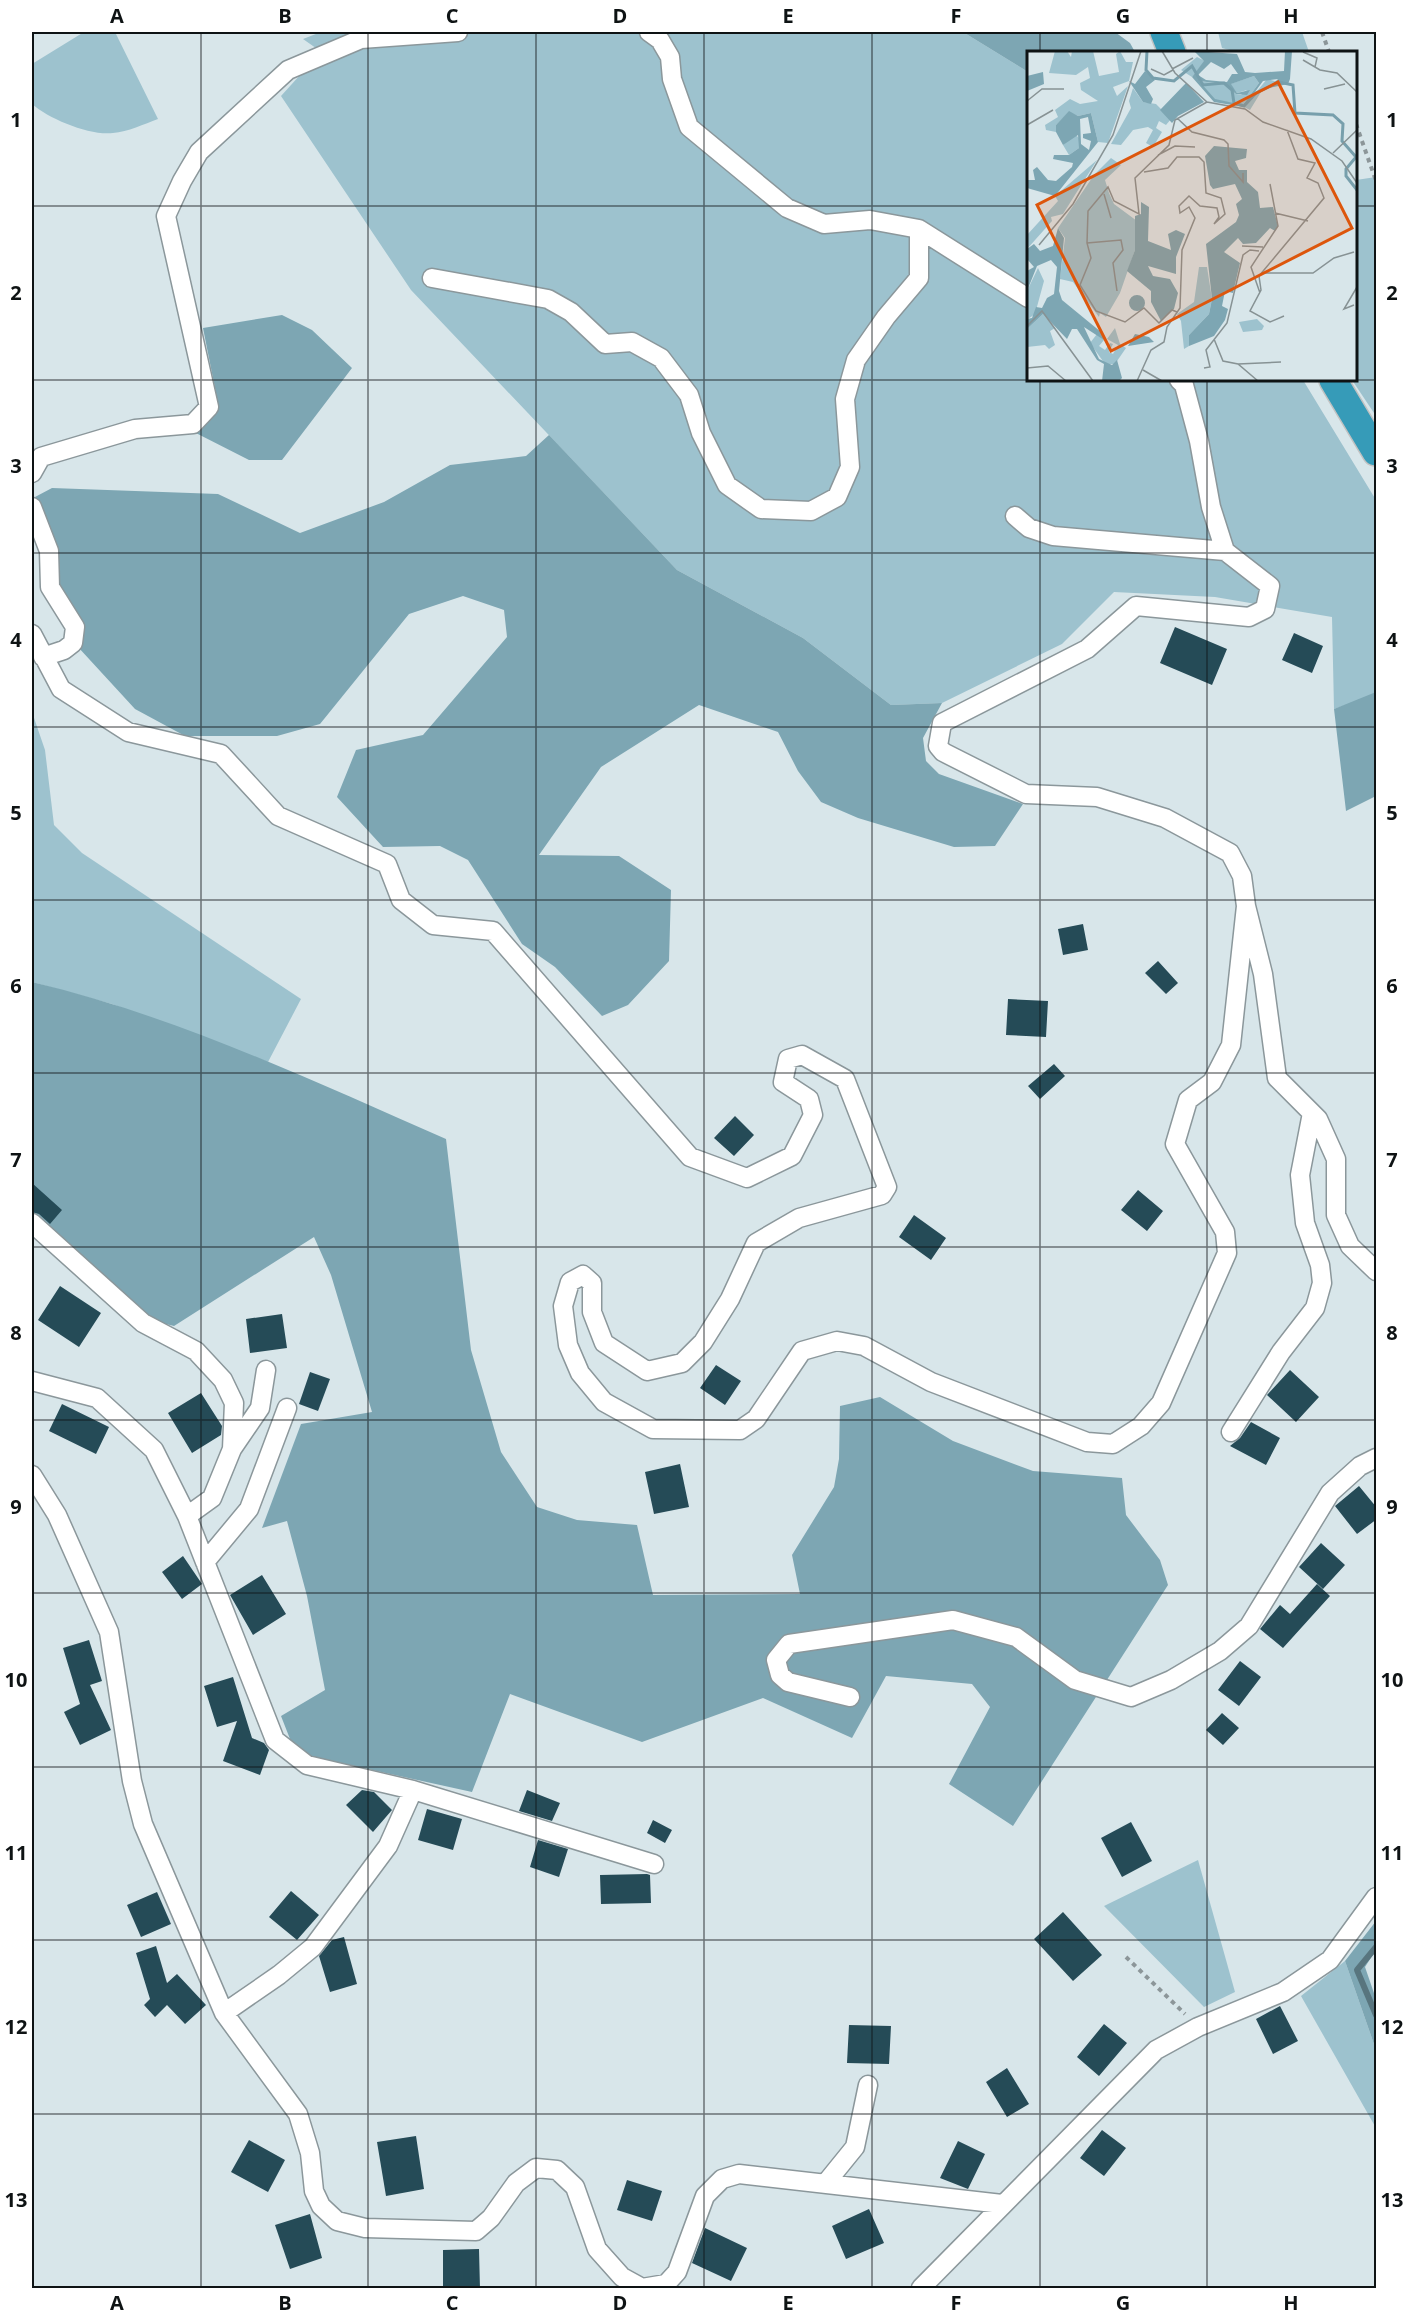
<svg xmlns="http://www.w3.org/2000/svg" width="1408" height="2320" font-family="'Open Sans',sans-serif">
<style>
.green{fill:#9dc2ce}
.forest{fill:#7da6b3}
.lines{fill:none;stroke-linecap:round;stroke-linejoin:round}
.stream{stroke:#58757e;stroke-width:6}
.building{fill:#254b57}
.minor-casing{stroke:#8b979b;stroke-width:21}
.highway-casing{stroke:#c0c2c2;stroke-width:30}
.path{stroke:#8c9699;stroke-width:4;stroke-dasharray:4.5 4.5;stroke-linecap:butt}
.minor{stroke:#fff;stroke-width:18}
.highway{stroke:#369bb8;stroke-width:27}
.grid{fill:none;stroke:#0e1314;stroke-width:1.5;stroke-opacity:0.55}
.inset-river{fill:none;stroke:#779fac;stroke-width:3}
.inset-road{fill:none;stroke:#879294;stroke-width:1.5}
.view{fill:#dd560c;fill-opacity:0.15;stroke:#dd560c;stroke-width:3}
.inset-edge{fill:none;stroke:#0e1314;stroke-width:3}
.neatline{fill:none;stroke:#0e1314;stroke-width:2}
.grid-label{font-size:20px;text-anchor:middle;font-weight:bold;fill:#0e1314}
</style>
<rect width="100%" height="100%" fill="#d8e6ea"/>
<path class="green" d="M84 32H115L158 119C144 124 128 132 113 133 90 136 49 119 32 104V64Z
M321 32H963L1028 72V380H1303L1376 500 1375 695 1334 709 1332 617 1215 597 1114 592 1062 644 942 703 891 705 803 638 677 570 411 290 281 96 301 74 333 60 303 39Z
M1218 32H1302L1309 52H1237L1222 48Z
M1376 177V416L1352 380H1356V180Z
M32 712 45 750 54 825 82 853 301 999 268 1062 112 1004 32 982Z
M1198 1860 1235 1992 1204 2007 1104 1906Z
M1345 1961 1376 2050V2128L1301 1996Z"/>
<path class="forest" d="M963 32H1115L1130 43 1135 52H1028V72Z
M282 315 312 330 352 368 282 460H249L190 430 219 408 203 328Z
M549 435 677 570 803 638 891 705 942 703 923 738 926 761 939 774 1023 804 995 846 954 847 858 818 821 802 798 771 778 732 699 705 601 767 539 855 619 856 671 890 669 961 628 1005 602 1016 555 967 522 944 468 860 440 846 383 847 337 797 356 750 423 735 507 637 504 610 463 596 409 614 320 724 277 736H185L135 709 78 647 55 589V551L35 497 52 488 218 494 300 533 384 502 450 465 526 456Z
M1376 692V796L1346 811 1334 709Z
M32 982C176 1016 311 1080 446 1139L471 1350 501 1452 537 1507 577 1520 637 1525 653 1595 800 1594 792 1555 834 1487 839 1459 840 1406 880 1397 953 1441 1033 1471 1122 1478 1126 1515 1160 1560 1168 1585 1013 1826 949 1784 990 1707 972 1684 886 1676 852 1738 763 1698 642 1742 510 1694 472 1792 304 1755 290 1739 281 1716 325 1690 307 1596 287 1521 262 1528 301 1424 372 1412 331 1275 314 1237 174 1326 146 1319 32 1211Z
M1376 1921V1950L1365 1967 1376 1999V2050L1345 1961Z"/>
<g class="lines">
<path class="stream" d="M1376 1947 1357 1970 1376 2015"/>
</g>
<path class="building" d="M1175 627 1227 649 1212 685 1160 663Z
M1294 633 1323 646 1312 673 1282 660Z
M1083 924 1088 950 1063 955 1058 929Z
M1158 961 1178 983 1166 994 1145 973Z
M1008 999 1048 1001 1046 1037 1006 1035Z
M1054 1064 1065 1076 1040 1099 1028 1086Z
M735 1116 754 1135 734 1156 714 1138Z
M32 1183 62 1210 50 1224 39 1214 32 1212Z
M1138 1190 1163 1211 1147 1231 1121 1210Z
M914 1215 946 1238 931 1260 899 1237Z
M60 1286 101 1313 79 1347 38 1320Z
M282 1314 287 1348 250 1353 246 1319Z
M716 1365 741 1381 725 1405 700 1388Z
M1290 1370 1319 1397 1296 1422 1267 1395Z
M310 1372 330 1379 318 1411 299 1404Z
M201 1393 222 1426 221 1435 192 1453 168 1413Z
M62 1404 109 1427 96 1454 49 1431Z
M1251 1422 1280 1438 1266 1465 1230 1446 1240 1438Z
M680 1464 689 1507 654 1514 645 1472Z
M1359 1486 1377 1508V1519L1357 1534 1335 1506Z
M1321 1543 1345 1565 1323 1589 1299 1567Z
M183 1556 202 1584 182 1599 162 1572Z
M262 1575 286 1614 253 1635 230 1595Z
M1317 1584 1330 1596 1283 1648 1260 1629 1280 1605 1290 1614Z
M89 1640 102 1681 90 1685 111 1730 80 1745 64 1712 80 1704 63 1648Z
M1240 1661 1261 1677 1239 1706 1218 1690Z
M233 1677 252 1738 264 1743 269 1750 260 1775 223 1761 237 1721 217 1727 204 1686Z
M1222 1713 1239 1728 1223 1745 1206 1730Z
M362 1790 374 1792 392 1810 373 1832 346 1805Z
M527 1790 560 1803 552 1821 519 1811Z
M427 1809 462 1819 453 1850 418 1840Z
M653 1820 672 1830 665 1843 647 1833Z
M1131 1822 1152 1861 1122 1877 1101 1838Z
M538 1840 568 1849 559 1877 530 1867Z
M647 1874 650 1875 651 1903 601 1904 600 1875Z
M291 1891 319 1915 297 1940 269 1917Z
M157 1892 171 1924 141 1937 127 1905Z
M1063 1912 1102 1955 1073 1981 1034 1939Z
M344 1937 357 1984 330 1992 319 1956 332 1940Z
M156 1946 167 1983 177 1974 206 2005 185 2024 167 2005 155 2017 144 2005 150 1999 136 1953Z
M1280 2006 1298 2041 1273 2054 1256 2019Z
M1104 2024 1127 2043 1099 2076 1077 2057Z
M849 2025 891 2026 889 2064 847 2063Z
M1007 2068 1029 2104 1007 2117 986 2082Z
M1102 2130 1126 2148 1104 2176 1080 2158Z
M416 2136 424 2189 386 2196 377 2142Z
M249 2140 285 2160 268 2192 231 2172Z
M958 2141 985 2154 968 2189 940 2178Z
M627 2180 662 2191 652 2221 617 2210Z
M869 2209 884 2243 846 2259 832 2226Z
M310 2214 322 2258 290 2269 275 2225Z
M705 2228 747 2248 731 2281 692 2263Z
M479 2249 480 2289H443V2250Z"/>
<g class="lines">
<g class="minor-casing">
<path id="minor" d="M649 32 660 40 670 57 672 79 689 127 787 208 824 224 870 220 919 229 1028 298
M432 278 548 299 571 312 605 344 632 342 661 358 689 395 701 433 727 485 761 509 811 511 837 497 850 467 845 399 856 360 886 317 919 278V229
M1179 380 1184 385 1199 441 1211 507 1225 551 1270 586 1265 609 1249 617 1136 606 1087 649 942 723 938 746 943 752 1026 794 1097 797 1165 818 1230 853 1242 876 1246 906 1263 974 1277 1078 1318 1119 1336 1159V1215L1350 1246 1376 1271
M32 473 41 457 135 429 193 424 209 407 166 216 182 181 199 152 288 70 361 39 458 32
M32 507 49 551 50 587 75 627 73 643 64 650 43 657
M1015 516 1029 528 1053 536 1225 551
M32 634 61 689 128 732 221 754 278 816 387 864 401 900 433 925 493 931 690 1157 747 1178 792 1156 813 1115 809 1099 783 1082 788 1059 802 1055 845 1079 887 1187 882 1195 799 1218 756 1243 730 1299 703 1342 682 1363 647 1371 604 1343 592 1312V1283L583 1275 570 1282 563 1306 568 1345 580 1373 604 1402 653 1429 740 1430 756 1419 802 1351 837 1341 864 1346 931 1382 1087 1442 1113 1444 1141 1426 1161 1403 1227 1253 1225 1232 1175 1144 1188 1100 1212 1082 1231 1045 1246 906
M32 1223 143 1323 196 1351 223 1380 234 1403 232 1449 212 1498 187 1516
M32 1381 97 1398 154 1450 187 1516 275 1740 307 1765 413 1790 654 1864
M1231 1432 1281 1352 1315 1308 1322 1283 1320 1265 1305 1223 1300 1175 1312 1113
M232 1449 260 1408 266 1370
M32 1475 57 1515 109 1632 132 1781 143 1824 224 2013 298 2114 310 2153 314 2191 321 2206 337 2221 365 2228 476 2231 491 2218 516 2183 536 2168 557 2170 575 2187 597 2249 622 2277 642 2288 666 2284 677 2272 705 2196 722 2179 739 2174 1002 2204
M205 1562 249 1509 287 1408
M850 1697 788 1682 780 1675 776 1660 789 1644 953 1620 1016 1637 1075 1680 1131 1697 1171 1680 1220 1651 1249 1626 1330 1493 1360 1466 1376 1458
M224 2013 279 1975 313 1947 388 1846 413 1790
M825 2184 855 2147 868 2085
M921 2288 1156 2050 1198 2027 1283 1992 1330 1960 1376 1897"/>
</g>
<g class="highway-casing">
<path id="highway" d="M1164 32 1172 52
M1333 380 1376 452"/>
</g>
<path class="path" d="M1322 32 1329 52
M1356 124 1376 181
M1126 1957 1185 2014"/>
<use href="#minor" class="minor"/>
<use href="#highway" class="highway"/>
</g>
<path class="grid" d="M201 32V2288M368 32V2288M536 32V2288M704 32V2288M872 32V2288M1040 32V52M1207 32V52M32 206H1028M1356 206H1376M32 380H1376M1040 380V2288M1207 380V2288M32 553H1376M32 727H1376M32 900H1376M32 1073H1376M32 1247H1376M32 1420H1376M32 1593H1376M32 1767H1376M32 1940H1376M32 2114H1376"/>
<g transform="translate(1027 51)">
<rect width="330" height="330" fill="#d8e6ea"/>
<path d="M28 0H40L44 6 45 0H66L72 25 92 21 89 3 93 0 99 11H106L102 30 86 36 90 45 101 35 81 92 71 91 64 62 51 65 42 61 29 74V81L19 79 18 74 31 66 28 59 43 48 53 53 71 50 54 39 53 32 63 27 61 16 49 24 22 22ZM170 6 178 10 165 26 154 19ZM227 25 232 32 216 54 188 49 171 30 196 33 209 43 214 44 220 39 210 42 203 33ZM240 28 251 31 234 41 223 59 217 56ZM106 37 116 51 129 53 144 68 139 74 132 70 129 77 135 81 126 96 119 92 126 79 121 76 106 79 94 94 84 93 104 57 102 50ZM48 83 53 88 52 97 42 104 36 94ZM84 107 94 114 78 129 82 142 87 153 110 170 108 199 93 242 79 266 73 262 72 266 46 231 33 228 38 187 31 177 67 124ZM70 109 36 163 24 166 25 170 0 198V184L31 150 28 145ZM172 216H180L185 248 182 263 162 284V295L157 298 154 270 150 263 167 251ZM11 217 17 230 8 263 1 268 0 240ZM16 263 28 277 23 280 28 294 22 298 18 294 0 296V278ZM230 268 237 275 235 279 216 281 212 271ZM88 277 93 293 99 297 88 313H78L63 292 70 283 77 289 72 295 78 299 83 292 86 293 82 301 86 303 91 294 80 288Z" fill="#9dc2ce"/>
<path d="M167 0 210 3 218 21 228 22 257 20 258 0H265L263 28 261 33 242 37 251 28 236 30 217 56 187 51 165 26 177 10ZM184 11 197 18 204 13 211 23H205L200 31 179 29 171 24ZM227 25 232 32 216 54 188 48 172 30 196 33 209 43 220 44 223 39 210 42 204 33ZM118 20 128 29 119 36 126 48 124 53 116 51 102 30 108 33ZM16 21 17 33 0 40V25ZM159 32 177 51 151 65 145 72 133 59ZM42 60 51 65 64 62 71 91 28 145 0 137V129H8L6 119 10 116 21 129 29 130 45 116 46 112 26 108 27 104H42L52 97 51 84 36 94 29 81V74ZM61 66 64 82 56 83V87L64 90 62 99 54 93 53 68ZM187 95 220 98 219 107 208 110 212 119H220V131L231 141 233 157 246 156 251 175 248 180 243 177 229 192 216 193 211 187 197 201 213 212 206 242 198 240 195 255 201 258 198 269 187 285 162 295V284L182 263 185 248 179 193 209 171 212 164 209 153 215 148 208 133 186 138 183 134 178 105ZM114 151 122 156 121 190 144 199 141 183 149 179 158 183 149 206V223L121 215 126 225 143 228 151 242 147 258 134 270 124 251V240L100 220 108 199V165L114 163ZM31 177 37 187 32 240 35 249 74 281 77 289 57 276 72 308 85 314 90 309 95 327 92 330H75L77 313 70 309 50 278H45L40 288 16 263 0 278V268L5 267 9 256 15 257 20 247 27 243 30 216 24 209 10 215 0 240V220L7 216 0 208V198L7 193 13 200 26 195ZM102 252a8 8 0 1 1 16 0a8 8 0 1 1-16 0ZM108 283 122 286 127 291 101 295Z" fill="#7da6b3" fill-rule="evenodd"/>
<path class="inset-river" d="M120 0 119 19 126 27 147 30 165 15 176 34 197 32 205 39 207 52 217 55 229 42 252 31 266 34 268 62 306 64 316 73 315 90 329 106 319 118V125L330 139"/>
<path class="inset-road" d="M135 0 148 22 180 51 218 58 236 71 284 88 315 110 330 132M276 1 290 7 288 16M276 9 293 19 310 22 330 41M124 18 137 24 146 19M145 18 166 7M297 38 318 33M0 50 15 38H37M150 67 165 81 197 89 201 93 202 115 216 131V122M0 74 26 59M306 102 330 79M131 104 148 95 168 96M77 143 84 167M248 162 281 170M60 192 94 189 96 199 86 212 90 240M12 194 46 153 86 84 114 0M215 195 236 196M234 222H286L307 207 327 201M233 242 224 216 251 175 243 133M327 254 317 258 330 236M150 261 145 259 132 272 117 257 98 271 69 260 53 234 64 207 60 192 61 160 81 136 87 150 112 163 108 127 142 94 148 69 180 51M257 265 243 271 223 260 234 239 232 225 297 147 291 132 280 127 288 112 271 108 260 79M0 275 15 260 66 330M187 288 196 310 211 313 231 330M211 313 254 311M0 317 21 315 39 330M177 317 183 316 179 299 200 272 216 204 223 199 232 200M116 319 135 330M110 330 124 299 137 291 140 276 153 257 155 199 168 167 162 156 153 162 152 155 162 145 173 155 190 157 192 166 187 173 198 163 194 147 179 142 177 111 172 106H150L141 117 117 121"/>
<path class="view" d="M251 31 325 177 84 300 10 154Z"/>
<rect width="330" height="330" class="inset-edge"/>
</g>
<rect width="1408" height="2320" fill="none" stroke="#ffffff" stroke-width="66"/>
<rect x="33" y="33" width="1342" height="2254" class="neatline"/>
<g class="grid-label">
<text x="117" y="23">A</text>
<text x="285" y="23">B</text>
<text x="452" y="23">C</text>
<text x="620" y="23">D</text>
<text x="788" y="23">E</text>
<text x="956" y="23">F</text>
<text x="1123" y="23">G</text>
<text x="1291" y="23">H</text>
<text x="16" y="127">1</text>
<text x="1392" y="127">1</text>
<text x="16" y="300">2</text>
<text x="1392" y="300">2</text>
<text x="16" y="473">3</text>
<text x="1392" y="473">3</text>
<text x="16" y="647">4</text>
<text x="1392" y="647">4</text>
<text x="16" y="820">5</text>
<text x="1392" y="820">5</text>
<text x="16" y="993">6</text>
<text x="1392" y="993">6</text>
<text x="16" y="1167">7</text>
<text x="1392" y="1167">7</text>
<text x="16" y="1340">8</text>
<text x="1392" y="1340">8</text>
<text x="16" y="1514">9</text>
<text x="1392" y="1514">9</text>
<text x="16" y="1687">10</text>
<text x="1392" y="1687">10</text>
<text x="16" y="1860">11</text>
<text x="1392" y="1860">11</text>
<text x="16" y="2034">12</text>
<text x="1392" y="2034">12</text>
<text x="16" y="2207">13</text>
<text x="1392" y="2207">13</text>
<text x="117" y="2310">A</text>
<text x="285" y="2310">B</text>
<text x="452" y="2310">C</text>
<text x="620" y="2310">D</text>
<text x="788" y="2310">E</text>
<text x="956" y="2310">F</text>
<text x="1123" y="2310">G</text>
<text x="1291" y="2310">H</text>
</g>
</svg>
